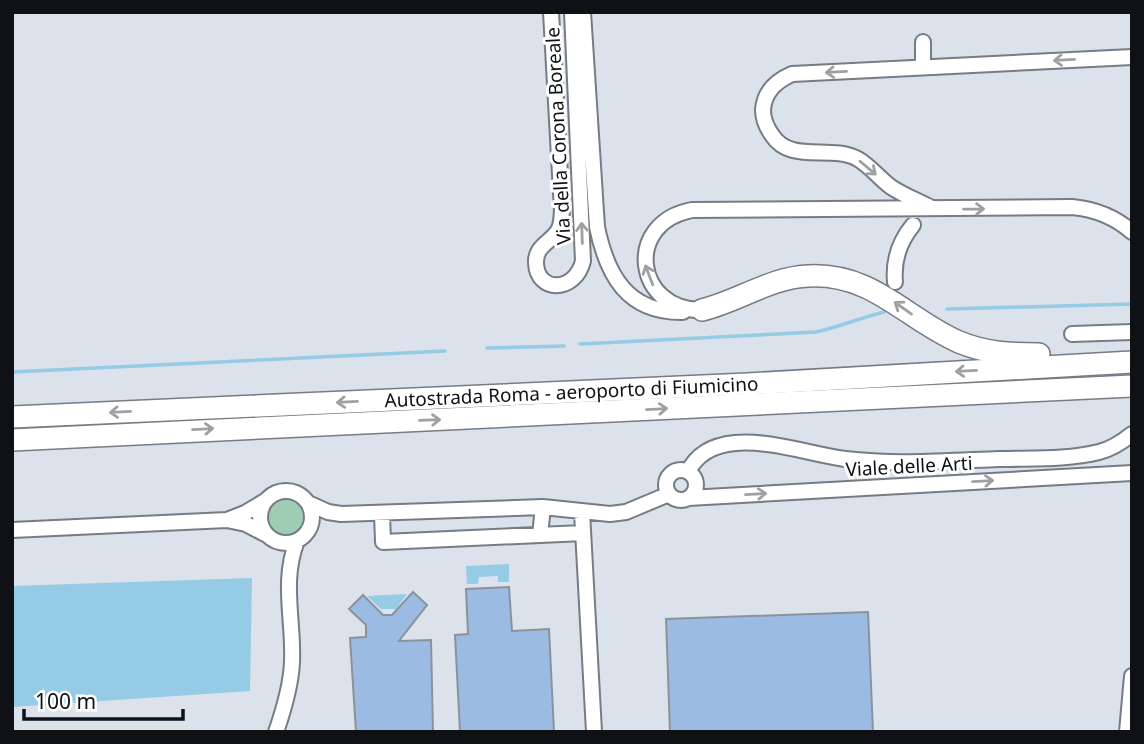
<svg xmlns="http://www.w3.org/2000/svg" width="1144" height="744" font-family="'Noto Sans',sans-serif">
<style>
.green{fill:#9fcdb4}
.water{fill:#95cbe4}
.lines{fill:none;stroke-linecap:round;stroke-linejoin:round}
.stream{stroke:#95cbe4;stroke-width:3.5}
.building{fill:#9cbbe2;stroke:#8b929b;stroke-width:2}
.minor-casing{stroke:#757c84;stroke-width:18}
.highway-casing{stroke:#757c84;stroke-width:24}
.minor{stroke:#fff;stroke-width:14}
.highway{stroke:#fff;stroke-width:21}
.oneway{stroke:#9fa0a1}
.labels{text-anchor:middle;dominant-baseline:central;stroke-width:6;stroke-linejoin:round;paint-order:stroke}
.street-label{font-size:19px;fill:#0f1114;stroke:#fff}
</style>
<rect width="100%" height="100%" fill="#dbe2ec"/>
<path class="green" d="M267 517a18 18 0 1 1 36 0a18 18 0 1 1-36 0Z"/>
<path class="water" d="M509 564V582H498V576L479 577 478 584H467L466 566Z
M252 578 250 691 12 707V586Z
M407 594 396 609H381L367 596Z"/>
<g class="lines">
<path class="stream" d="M947 309 1132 304
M580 344 816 332C839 327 860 318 884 312
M487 348 564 346
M12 372 445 351"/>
</g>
<path class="building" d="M509 587 512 631 549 629 554 732H460L455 635 468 634 466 589Z
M413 592 427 605 399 641 431 640 433 732H356L350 638 366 637V625L349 609 363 595 383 615H392Z
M868 612 873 732H670L666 619Z"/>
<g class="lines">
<g class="minor-casing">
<path id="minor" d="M551 12 562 211C561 218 562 226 557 232 549 243 535 247 536 263 537 293 575 293 583 261L572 12
M583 12 597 227C607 275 627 313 683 312
M923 42V67
M930 207C918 201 903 195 891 187 880 179 870 166 858 159 831 144 790 164 772 135 767 128 763 120 763 110 764 92 776 81 792 74L1132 57
M895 282C893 260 899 242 913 225
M702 310C635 311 623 223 692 210L1072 207C1094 209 1114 216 1132 232
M1072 334 1132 332
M666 485a15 15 0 1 1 30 0a15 15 0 1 1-30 0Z
M688 472C697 453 714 445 735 443 772 440 809 454 845 459 895 465 948 461 999 459 1032 458 1067 460 1099 452 1112 449 1122 442 1132 434
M260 517a26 26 0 1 1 52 0a26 26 0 1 1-52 0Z
M688 498 1132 473
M308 503 328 512 341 514 543 507 610 514 626 512 669 494
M582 512 594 732
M382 513 383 542 583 533
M227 520 245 513 265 501
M12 530 227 520 246 524 265 534
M540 535 543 507
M276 732C284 709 291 686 292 662 294 621 281 581 297 541
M1127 732 1132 676"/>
</g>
<g class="highway-casing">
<g id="highway">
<path d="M702 310C739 301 771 277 809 276 873 273 906 319 959 342 985 353 1011 354 1039 354"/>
<path id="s1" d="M12 417 747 384 1132 362"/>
<path d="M12 440 1132 386"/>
</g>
</g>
<use href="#minor" class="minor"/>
<use href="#highway" class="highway"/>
</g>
<defs><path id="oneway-shaft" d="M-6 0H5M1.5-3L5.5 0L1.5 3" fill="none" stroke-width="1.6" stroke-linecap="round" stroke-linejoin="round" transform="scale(1.75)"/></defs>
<g class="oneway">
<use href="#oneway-shaft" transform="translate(1064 60) rotate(177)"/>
<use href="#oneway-shaft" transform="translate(836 72) rotate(177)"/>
<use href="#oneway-shaft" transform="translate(868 168) rotate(40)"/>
<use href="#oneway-shaft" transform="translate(974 209) rotate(-1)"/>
<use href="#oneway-shaft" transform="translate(582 233) rotate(-92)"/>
<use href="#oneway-shaft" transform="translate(649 275) rotate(-111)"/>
<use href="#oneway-shaft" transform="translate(903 308) rotate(-145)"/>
<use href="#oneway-shaft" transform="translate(966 371) rotate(177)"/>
<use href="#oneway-shaft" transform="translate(347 402) rotate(177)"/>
<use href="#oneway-shaft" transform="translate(657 409) rotate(-3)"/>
<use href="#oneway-shaft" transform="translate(120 412) rotate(177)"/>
<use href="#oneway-shaft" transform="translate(430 420) rotate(-2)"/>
<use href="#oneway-shaft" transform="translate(203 429) rotate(-3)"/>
<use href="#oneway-shaft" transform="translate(983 481) rotate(-3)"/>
<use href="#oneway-shaft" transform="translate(756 494) rotate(-3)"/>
</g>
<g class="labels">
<g class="street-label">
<text transform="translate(558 136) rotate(-93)">Via della Corona Boreale</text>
<text stroke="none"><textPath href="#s1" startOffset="560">Autostrada Roma - aeroporto di Fiumicino</textPath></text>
<text transform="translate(909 466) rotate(-3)">Viale delle Arti</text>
</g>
</g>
<rect width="1144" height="744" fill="none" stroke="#0f1114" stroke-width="28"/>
<path d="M24 709v10h159v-10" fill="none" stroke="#0f1114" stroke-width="3.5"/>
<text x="35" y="709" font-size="21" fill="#0f1114" stroke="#ffffff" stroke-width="5" paint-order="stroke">100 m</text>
</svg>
